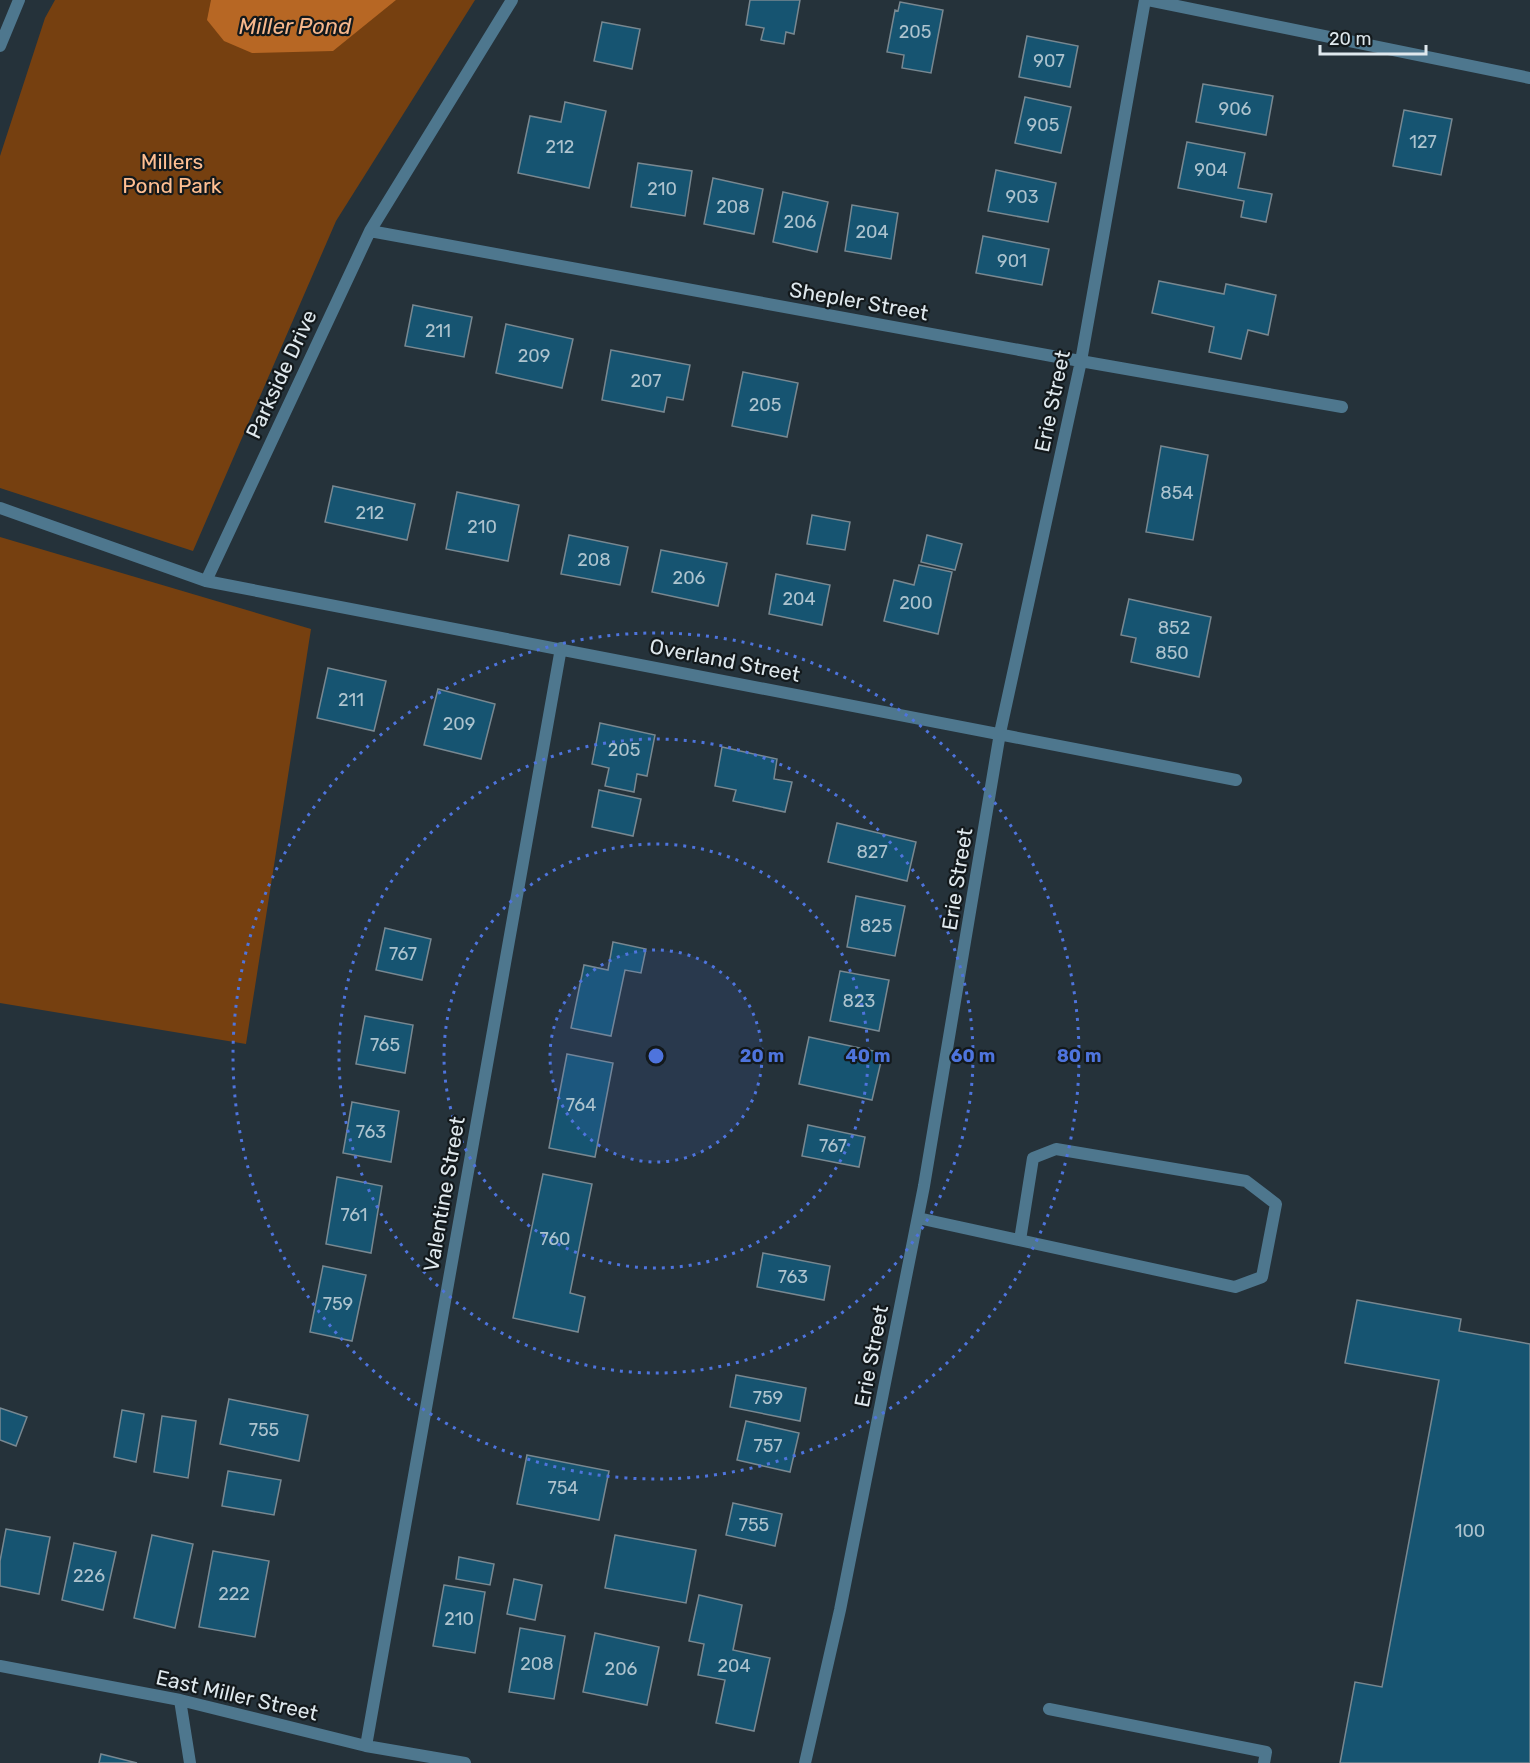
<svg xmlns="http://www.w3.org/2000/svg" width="1530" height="1763" font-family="Rubik,sans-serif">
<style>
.green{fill:#764010}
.water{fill:#b76724}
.building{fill:#165471;stroke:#788891;stroke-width:1.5}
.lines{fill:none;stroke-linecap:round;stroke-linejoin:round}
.lane{stroke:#4e778e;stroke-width:12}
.street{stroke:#4e778e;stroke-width:12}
.ring{fill:none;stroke:#4e74dd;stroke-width:3;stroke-dasharray:3 6}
.labels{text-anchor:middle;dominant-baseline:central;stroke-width:4.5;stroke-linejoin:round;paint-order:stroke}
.number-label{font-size:18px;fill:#adc3ce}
.park-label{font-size:21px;fill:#ffbf92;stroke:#13191c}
.street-label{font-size:21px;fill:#dfe8ed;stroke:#13191c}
.water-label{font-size:22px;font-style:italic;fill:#f8b88c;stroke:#13191c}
.centre{fill:#4e74dd;stroke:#13191c;stroke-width:3}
.ring-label{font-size:18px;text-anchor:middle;font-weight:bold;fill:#4e74dd;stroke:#13191c;stroke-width:4.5;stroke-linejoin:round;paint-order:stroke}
</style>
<rect width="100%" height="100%" fill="#25323a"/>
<path class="green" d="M55 0H475L336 221 193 551 0 488V156L45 18Z
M0 537 311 629 246 1044 0 1003Z"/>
<path class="water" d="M211 0H396L333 51 252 53 224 41 207 20Z"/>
<path class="building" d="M750 0H800L794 34 786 32 784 44 761 40 764 28 746 25Z
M900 2 943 10 931 73 902 68 904 55 887 52 895 10 898 11Z
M602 22 640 29 632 69 594 61Z
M1027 36 1078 46 1070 87 1019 77Z
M1203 84 1273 96 1266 135 1196 122Z
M1025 97 1071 107 1061 153 1015 143Z
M565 102 606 111 589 188 518 173 530 116 561 122Z
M1404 110 1452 119 1441 175 1393 166Z
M1187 142 1245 153 1238 188 1272 194 1266 222 1241 217 1244 201 1178 188Z
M638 163 692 171 685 216 631 207Z
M996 170 1056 183 1048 222 988 211Z
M713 178 763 189 754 234 704 224Z
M783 192 828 202 817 252 773 242Z
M852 205 898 213 891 259 845 251Z
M983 236 1049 249 1042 285 976 273Z
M1159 281 1224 294 1226 284 1276 295 1268 335 1248 330 1241 359 1209 352 1214 327 1152 313Z
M413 305 472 317 464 357 405 346Z
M506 324 573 339 562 388 496 373Z
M611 350 690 365 683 400 667 397 664 412 602 400Z
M743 372 798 383 787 437 732 426Z
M1161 446 1208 455 1193 540 1146 532Z
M333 486 415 504 407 540 325 522Z
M457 492 519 505 508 561 446 549Z
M812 515 850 522 845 550 807 544Z
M569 535 628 547 620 585 561 574Z
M927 535 962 544 955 570 921 562Z
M661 550 727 563 718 606 652 592Z
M919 565 952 572 938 634 884 621 894 580 914 585Z
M776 574 830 585 822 625 769 614Z
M1129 599 1211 617 1199 677 1131 662 1136 638 1121 635Z
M328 668 386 681 374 731 317 718Z
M438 689 495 704 481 759 424 745Z
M600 723 655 735 647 776 637 774 634 792 605 786 609 768 592 764Z
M722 747 777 759 774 779 792 782 785 812 733 801 736 790 715 786Z
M599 790 641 799 633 836 592 827Z
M837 823 916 842 907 881 828 862Z
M856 896 905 906 895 956 847 947Z
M385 928 431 939 422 980 376 970Z
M613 942 646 949 641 973 625 970 611 1036 571 1028 584 965 608 970Z
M840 971 889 980 879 1031 830 1021Z
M365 1016 413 1025 405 1073 356 1064Z
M809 1037 883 1053 872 1100 799 1084Z
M567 1054 613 1063 595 1157 549 1148Z
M352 1102 399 1111 391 1162 343 1153Z
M808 1125 865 1137 859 1167 802 1156Z
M543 1174 592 1184 570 1293 585 1297 578 1332 513 1318Z
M337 1177 382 1186 371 1253 326 1244Z
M763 1253 830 1266 824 1300 757 1287Z
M323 1266 366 1275 352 1341 310 1332Z
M1357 1300 1461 1319 1459 1331 1530 1344V1763H1340L1355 1682 1382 1687 1439 1380 1345 1363Z
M736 1375 806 1388 800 1421 730 1407Z
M229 1399 308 1415 299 1461 220 1444Z
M0 1408 27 1417 16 1446 0 1440Z
M122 1410 144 1414 136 1462 114 1457Z
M162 1416 196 1421 188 1478 154 1472Z
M746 1421 799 1433 790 1472 737 1460Z
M527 1455 609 1471 599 1520 517 1504Z
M228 1471 281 1480 274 1515 222 1506Z
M733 1503 782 1514 775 1546 726 1535Z
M6 1529 50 1537 39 1594 0 1586V1561Z
M152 1535 193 1544 175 1628 134 1618Z
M615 1535 696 1550 686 1603 605 1588Z
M74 1543 116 1552 103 1610 62 1600Z
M213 1551 269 1561 255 1637 199 1627Z
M459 1557 494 1564 490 1585 456 1579Z
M514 1579 542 1585 535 1620 507 1614Z
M444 1585 485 1592 475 1653 433 1646Z
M699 1595 742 1605 733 1650 770 1658 754 1731 716 1723 725 1680 698 1675 704 1644 689 1641Z
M520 1628 565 1636 554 1699 509 1692Z
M595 1633 659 1647 647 1705 583 1692Z
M101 1754 137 1763H99Z"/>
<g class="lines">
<path class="lane" d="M918 1218 1235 1287 1262 1277 1276 1204 1246 1181 1056 1149 1033 1158 1020 1240
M1049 1709 1266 1752 1264 1763"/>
<path class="street" d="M1148 0 1530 78
M0 46 19 0
M370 231 1052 356 1342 407
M0 508 206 581 1236 780
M206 581 370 231 512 0
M0 1666 180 1700 366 1746 465 1763
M180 1700 190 1763
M366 1746 561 648
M805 1763 840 1610 924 1186 1000 733 1081 361 1145 0"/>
</g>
<circle cx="656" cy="1056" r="106" fill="#4e74dd" fill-opacity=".12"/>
<g class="ring">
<circle cx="656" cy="1056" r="106"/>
<circle cx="656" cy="1056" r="212"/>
<circle cx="656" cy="1056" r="317"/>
<circle cx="656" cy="1056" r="423"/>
</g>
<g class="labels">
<g class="number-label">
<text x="915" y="32">205</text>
<text x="1049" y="61">907</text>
<text x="1235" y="109">906</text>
<text x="1043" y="125">905</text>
<text x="1423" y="142">127</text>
<text x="560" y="147">212</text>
<text x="1211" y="170">904</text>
<text x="662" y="189">210</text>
<text x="1022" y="197">903</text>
<text x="733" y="207">208</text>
<text x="800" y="222">206</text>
<text x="872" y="232">204</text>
<text x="1012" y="261">901</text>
<text x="438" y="331">211</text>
<text x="534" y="356">209</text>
<text x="646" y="381">207</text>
<text x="765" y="405">205</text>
<text x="1177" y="493">854</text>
<text x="370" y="513">212</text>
<text x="482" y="527">210</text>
<text x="594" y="560">208</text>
<text x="689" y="578">206</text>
<text x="799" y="599">204</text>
<text x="916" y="603">200</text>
<text x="1174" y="628">852</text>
<text x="1172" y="653">850</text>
<text x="351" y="700">211</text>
<text x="459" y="724">209</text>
<text x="624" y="750">205</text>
<text x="872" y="852">827</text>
<text x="876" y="926">825</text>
<text x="403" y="954">767</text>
<text x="859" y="1001">823</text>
<text x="385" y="1045">765</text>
<text x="581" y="1105">764</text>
<text x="371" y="1132">763</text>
<text x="833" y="1146">767</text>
<text x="354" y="1215">761</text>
<text x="555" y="1239">760</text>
<text x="793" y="1277">763</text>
<text x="338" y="1304">759</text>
<text x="768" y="1398">759</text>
<text x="264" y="1430">755</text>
<text x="768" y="1446">757</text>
<text x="563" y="1488">754</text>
<text x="754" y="1525">755</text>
<text x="1470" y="1531">100</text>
<text x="89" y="1576">226</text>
<text x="234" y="1594">222</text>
<text x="459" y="1619">210</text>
<text x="537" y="1664">208</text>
<text x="734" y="1666">204</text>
<text x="621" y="1669">206</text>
</g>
<g class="park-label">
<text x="172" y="161">Millers<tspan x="172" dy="24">Pond Park</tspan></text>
</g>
<g class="street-label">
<text transform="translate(859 301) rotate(10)">Shepler Street</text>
<text transform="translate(281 374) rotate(-65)">Parkside Drive</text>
<text transform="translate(1052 401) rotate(-78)">Erie Street</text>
<text transform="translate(725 660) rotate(11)">Overland Street</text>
<text transform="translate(957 879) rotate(-81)">Erie Street</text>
<text transform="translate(444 1194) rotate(-80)">Valentine Street</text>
<text transform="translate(871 1356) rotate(-79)">Erie Street</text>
<text transform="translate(237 1695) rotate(13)">East Miller Street</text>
</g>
<g class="water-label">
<text x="295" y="26">Miller Pond</text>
</g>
</g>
<circle cx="656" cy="1056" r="9" class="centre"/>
<g class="ring-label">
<text x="762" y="1062">20 m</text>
<text x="868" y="1062">40 m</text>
<text x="973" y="1062">60 m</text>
<text x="1079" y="1062">80 m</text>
</g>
<path d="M1320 45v9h106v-9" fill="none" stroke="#dfe8ed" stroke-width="3"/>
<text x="1329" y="45" font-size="18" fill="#dfe8ed" stroke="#13191c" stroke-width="4.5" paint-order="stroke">20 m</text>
</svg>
